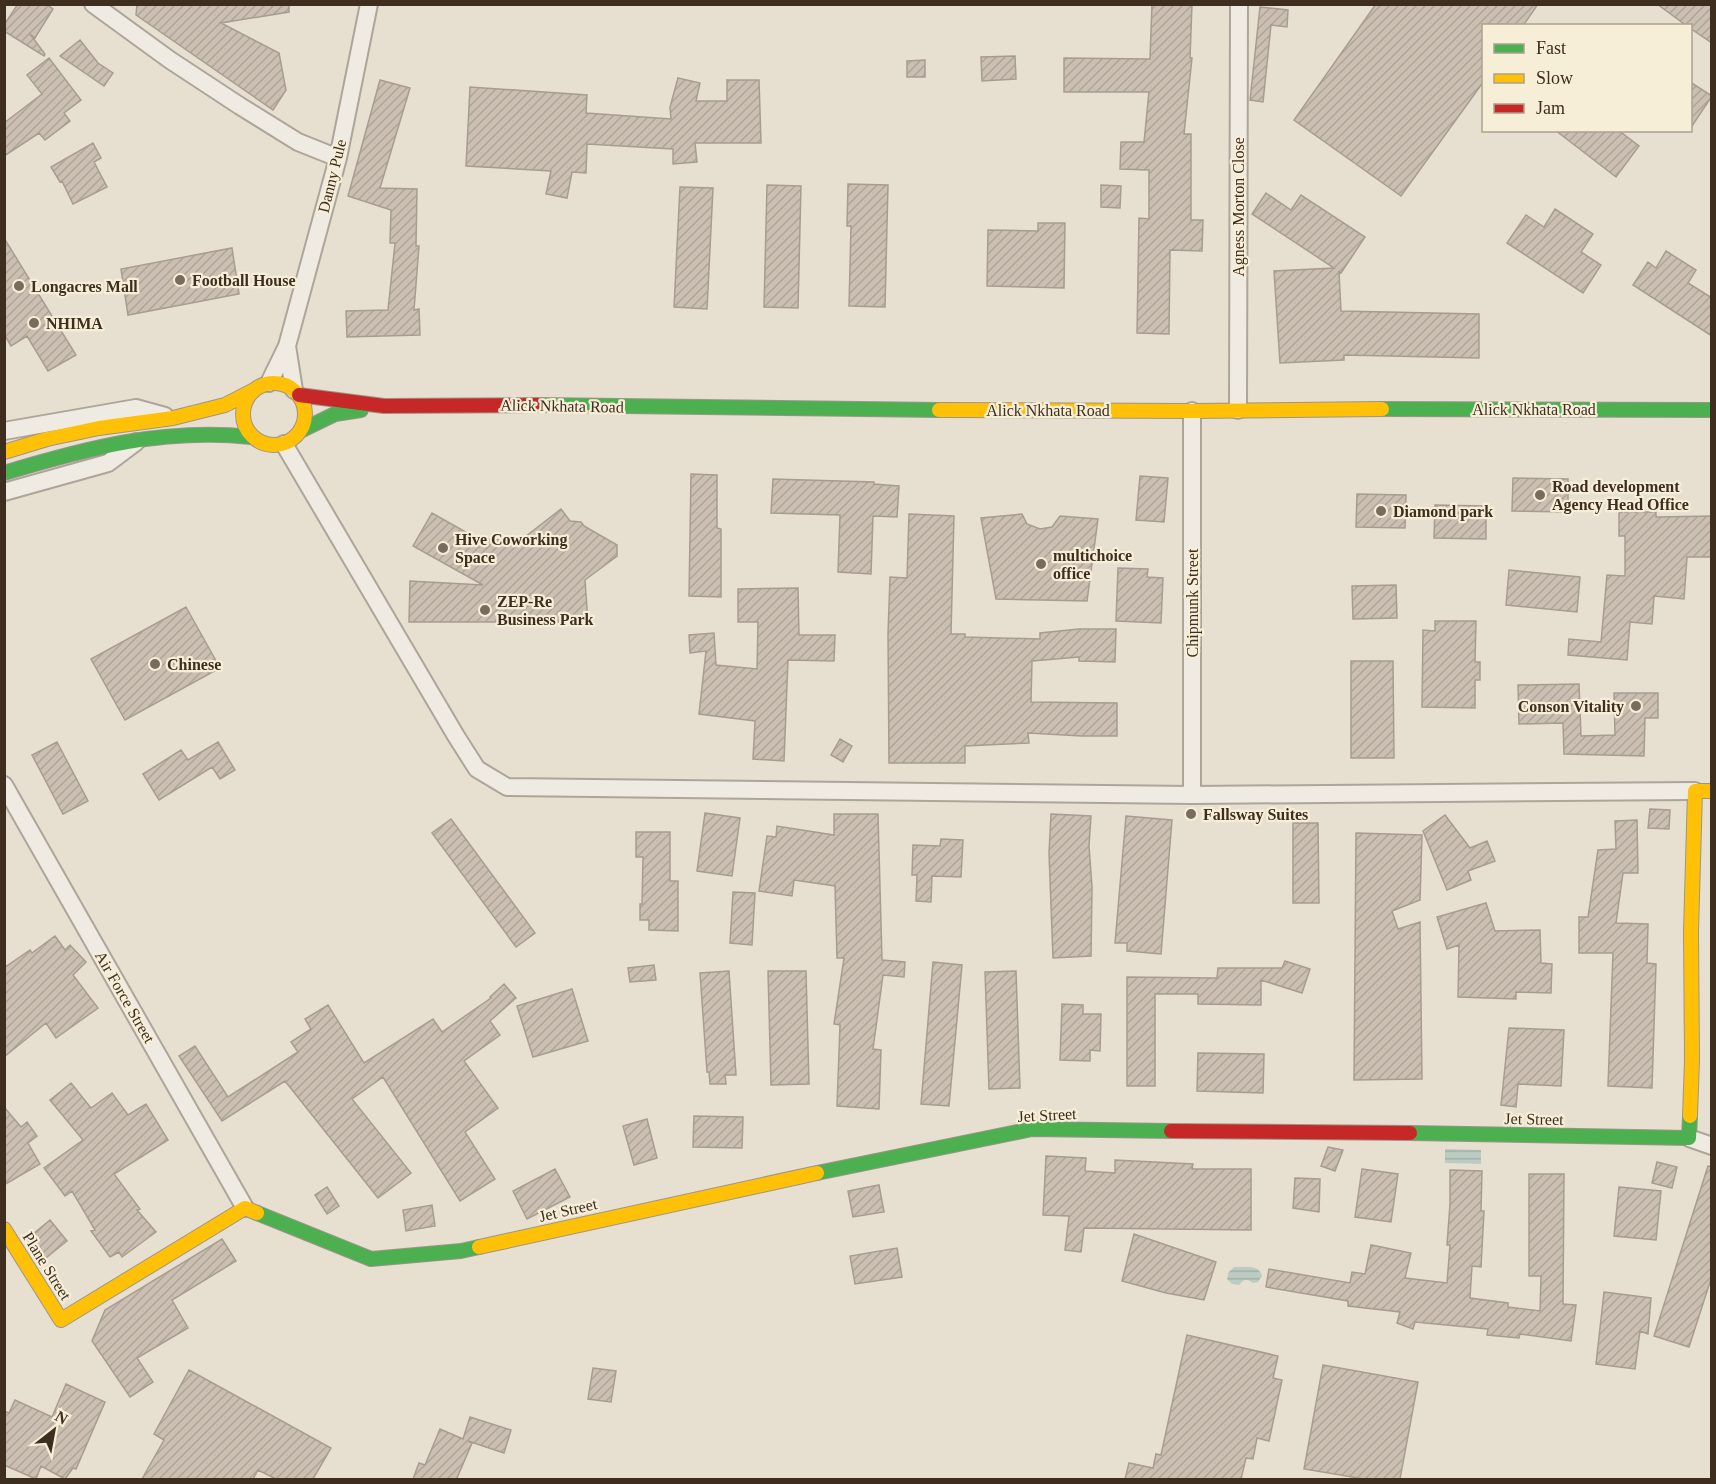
<svg xmlns="http://www.w3.org/2000/svg" width="1716" height="1484" font-family="'Times New Roman',serif">
<style>
.water{fill:url(#water-rules)}
.building{fill:url(#building-hatch);stroke:#a89c90;stroke-width:1.5}
.lines{fill:none;stroke-linecap:round;stroke-linejoin:round}
.street-casing{stroke:#ada599;stroke-width:20}
.fast-casing{stroke:#9c958a;stroke-width:16}
.slow-casing{stroke:#9c958a;stroke-width:16}
.jam-casing{stroke:#9c958a;stroke-width:16}
.street{stroke:#efebe3;stroke-width:16}
.fast{stroke:#4caf50;stroke-width:14}
.slow{stroke:#ffc107;stroke-width:14}
.jam{stroke:#c62828;stroke-width:14}
.poi-dot{fill:#786c5e;stroke:#f7eed8;stroke-width:2}
.labels{text-anchor:middle;dominant-baseline:central;stroke-width:4.5;stroke-linejoin:round;paint-order:stroke}
.street-label{font-size:16px;fill:#3d2e20;stroke:#f7eed8}
.poi-label{font-size:16px;font-weight:bold;fill:#3d2e20;stroke:#f7eed8;text-anchor:start}
</style>
<defs>
<pattern id="water-rules" width="6" height="5" patternUnits="userSpaceOnUse" patternTransform="scale(1.5)"><rect width="6" height="5" fill="#bcccc2"/><path d="M0 2.5h6" fill="none" stroke="#a2b0a6"/></pattern>
<pattern id="building-hatch" width="6" height="6" patternUnits="userSpaceOnUse" patternTransform="scale(1.5)"><rect width="6" height="6" fill="#cbbfb2"/><path d="M-1 1l2-2M0 6l6-6M5 7l2-2" fill="none" stroke="#afa499"/></pattern>
</defs>
<rect width="100%" height="100%" fill="#e7e0d1"/>
<path class="water" d="M1445 1149 1481 1150V1164L1445 1163Z
M1234 1267C1245 1267 1259 1264 1262 1276L1258 1282 1253 1283 1248 1280H1244L1239 1285 1232 1284 1227 1279 1228 1273Z"/>
<path class="building" d="M18 4H46L53 9 35 38 30 34 45 54 44 56 4 31V25Z
M137 4H289V12L221 23 279 53 286 90 273 110 136 15Z
M1152 4H1192L1190 58H1192L1184 134H1191V220H1203L1202 251 1170 250 1169 334 1137 333 1139 218 1149 219V170L1120 169 1121 142H1144L1149 92H1064V58L1150 59Z
M1376 4H1538L1523 26H1484V81L1401 196 1294 120Z
M1657 4H1712V43L1690 28V26H1687Z
M1260 7 1288 10 1287 27 1271 25 1263 102 1250 100Z
M80 40 98 63 113 73 104 86 60 56Z
M1015 56 1016 79 982 81 981 57Z
M49 58 81 100 64 113 70 121 45 140 39 133 4 156V123L42 94 27 75Z
M925 60V77H907V61Z
M678 78 700 83 696 101H727V80H759L761 143H695L697 162 673 164V149L587 144 586 173 572 172 567 198 546 194 551 171 466 166 470 87 587 95 586 113 671 119 670 107Z
M380 80 410 88 380 188 417 189 416 246H419L414 310 419 309 420 335 347 337 346 311 388 310 395 243H390L391 210 348 196Z
M1690 82 1712 96 1690 129Z
M1555 130H1618L1639 146 1616 177Z
M93 143 101 158 94 162 107 187 73 204 62 181 60 182 51 167Z
M848 184 888 185 885 307 849 306 851 226H847Z
M767 185 801 186 798 308 764 307Z
M1101 185 1121 186 1120 208 1101 207Z
M680 187 713 188 707 309 674 307Z
M1266 193 1291 210 1301 195 1365 237 1341 273 1339 272 1341 311 1479 314V358L1344 355V360L1280 363 1274 271 1334 268 1252 214Z
M1555 209 1593 234 1581 252 1601 265 1583 293 1507 243 1526 215 1544 227Z
M1038 223H1065L1064 288 987 286 988 230 1038 231Z
M4 238 76 355 48 371 27 336 11 346 4 334Z
M232 248 239 294 128 315 121 269Z
M1666 251 1696 270 1688 283 1712 298V336L1633 285 1648 262 1656 268Z
M691 474 717 475V528L721 529V597L689 596Z
M1140 476 1168 478 1164 522 1136 520Z
M1513 478 1568 479V512L1512 511Z
M773 479 874 482V484L899 486 897 517 873 516 871 574 838 572 840 515 771 513Z
M1357 494 1406 495 1405 528 1356 527Z
M1435 505 1486 506V539L1434 538Z
M561 509 570 521 581 522 584 526 617 545V556L585 580 588 622H409L410 581 483 585 413 546 432 513 478 539 502 540V539L521 540Z
M1619 512H1656V517L1712 516V557H1687L1684 599 1654 596 1652 624 1630 622 1627 660 1568 655 1569 639 1601 642 1607 575 1625 576V536H1619Z
M909 514 954 516 951 634H965V637L1040 639V633L1079 629H1116L1115 662 1079 661V657L1032 661 1031 702 1117 703V736H1082L1028 733 1029 743 965 746V763H889L888 634 890 577 907 578Z
M1022 514 1027 524 1040 529 1052 527 1060 516 1098 519 1087 601 996 599 981 518Z
M1118 568 1148 569 1147 577 1163 578 1161 623 1116 621Z
M1509 570 1580 577 1577 612 1506 605Z
M1396 585 1397 618 1353 619 1352 586Z
M798 588 799 635H835L834 661 788 660 784 761 753 759 755 721 699 714 706 651 690 653 689 635 714 633 716 665 757 669 758 622H738V589Z
M186 607 220 668 125 720 91 659Z
M1435 621H1476L1475 662H1480V680H1475V708L1422 707 1423 630 1435 631Z
M1351 661H1393L1394 758H1351Z
M1579 684 1581 736 1615 735 1614 693H1658V718H1645L1644 756 1564 754 1563 723 1519 724 1518 685Z
M840 739 852 746 843 762 831 755Z
M57 742 88 801 63 814 32 755Z
M218 742 235 770 220 779 212 767 159 800 143 774 181 750 188 760Z
M1650 809 1670 810 1669 829 1648 828Z
M705 813 740 818 732 876 697 871Z
M834 814H878L882 960 905 962 904 977 883 975 873 1049 881 1050 879 1109 837 1106 840 1025 834 1024 844 958H837L835 886 794 880 792 896 759 891 767 836 776 837 777 826 834 835Z
M1051 814 1091 816 1089 846 1092 887 1091 956 1053 958 1049 853Z
M1445 815 1470 848 1487 841 1495 861 1468 871 1471 880 1447 890 1423 831Z
M1126 816 1172 820 1161 954 1127 951V943H1115Z
M451 819 535 933 516 947 432 833Z
M1637 820 1638 873H1623L1616 923 1648 924 1647 963 1656 964 1652 1088 1608 1086 1613 953H1579V917H1588L1598 850 1616 849 1615 821Z
M1293 823H1318L1319 903H1293Z
M636 832H670V881H678V931L649 930V920H640V904H642L643 857H636Z
M1356 833 1422 835 1420 900 1392 911 1398 929 1420 922 1422 1079 1354 1080Z
M941 839 963 840 961 877 932 876 931 902 916 901 917 875H912L913 845 940 846Z
M733 892 755 893 752 945 730 943Z
M1486 903 1495 931 1540 930 1541 963 1552 964 1551 993 1516 992V999L1458 997 1459 945 1447 949 1437 917Z
M55 936 65 950 70 945 86 962 73 975 98 1008 56 1038 46 1023 4 1057V968L30 950 32 953Z
M1285 961 1310 969 1302 993 1261 980V1005L1198 1004V994H1155V1086H1127V977L1217 978 1218 968H1282Z
M933 962 962 965 949 1106 921 1104Z
M654 965 656 980 630 982 628 968Z
M729 971 736 1075H725L726 1084H710L709 1072H707L700 973Z
M768 971H806L809 1084 771 1085Z
M1016 971 1020 1088 989 1089 985 972Z
M504 984 516 998 490 1021 500 1035 464 1061 498 1108 465 1132 495 1179 460 1201 383 1077 352 1099 411 1173 378 1198 285 1081 222 1121 179 1056 195 1046 228 1097 298 1052 291 1042 311 1029 305 1019 328 1005 364 1063 433 1019 442 1032 491 998 490 997Z
M572 989 588 1041 533 1057 517 1006Z
M1062 1004 1083 1005V1014H1101L1100 1051 1090 1050V1061L1060 1060Z
M1509 1028 1564 1030 1561 1086 1518 1084 1516 1107 1501 1105Z
M1198 1053 1264 1054 1263 1093 1197 1091Z
M71 1083 91 1108 112 1093 128 1115 146 1104 168 1140 114 1174 140 1209 137 1210 156 1232 122 1257 119 1252 110 1257 91 1231 95 1230 72 1191 65 1196 44 1168 83 1140 50 1100Z
M4 1107 21 1127 27 1122 37 1136 28 1143 40 1164 4 1185Z
M694 1116 743 1117 742 1148 693 1147Z
M647 1119 657 1158 634 1165 623 1126Z
M1328 1147 1343 1150 1335 1171 1321 1166Z
M1046 1156 1086 1158 1085 1171 1115 1173V1160L1193 1164 1192 1169H1251V1230L1084 1228 1081 1252 1065 1250 1069 1216 1043 1215Z
M1657 1162 1677 1167 1672 1188 1652 1183Z
M1708 1166 1712 1167V1276L1689 1347 1654 1336Z
M555 1169 570 1197 527 1219 513 1191Z
M1362 1169 1398 1174 1391 1222 1355 1217Z
M1450 1170 1482 1171 1481 1211H1484L1481 1267 1472 1266 1470 1298 1508 1303V1307L1540 1311 1541 1276H1529V1174H1564L1563 1304 1576 1305 1571 1341 1520 1334 1519 1338 1487 1335 1488 1329 1415 1322 1413 1329 1397 1323 1400 1312 1348 1306V1301L1266 1287 1269 1269 1350 1283 1352 1272 1365 1274 1371 1245 1411 1253 1405 1278 1447 1283 1450 1245H1447L1450 1204Z
M1295 1178 1320 1179 1319 1212 1293 1208Z
M879 1185 884 1212 853 1217 848 1191Z
M327 1187 339 1206 327 1214 315 1195Z
M1619 1187 1661 1191 1656 1240 1614 1236Z
M432 1205 435 1226 406 1231 403 1210Z
M50 1220 67 1241 41 1262 27 1239Z
M1134 1234 1216 1262 1204 1300 1166 1293 1122 1281Z
M222 1239 236 1261 172 1300 188 1328 137 1358 153 1382 130 1397 92 1341 105 1310Z
M897 1248 902 1277 855 1284 850 1256Z
M1604 1292 1651 1298 1648 1334 1640 1331 1635 1369 1596 1364Z
M1187 1335 1278 1356 1273 1378 1282 1380 1269 1441 1257 1438 1253 1459 1246 1458 1241 1479H1125L1129 1463 1153 1468 1156 1454 1161 1455Z
M1323 1365 1418 1382 1400 1479H1364L1304 1469Z
M593 1368 616 1371 611 1402 588 1399Z
M189 1370 331 1448 313 1479H276L258 1470 253 1479H142L164 1440 154 1434Z
M66 1384 105 1402 76 1469 73 1468 65 1479 41 1466 36 1479 4 1465V1411L9 1413 15 1400 52 1417Z
M470 1417 511 1430 504 1453 468 1441 472 1443 457 1478 459 1479H413L419 1463 425 1465 440 1429 463 1439Z"/>
<g class="lines">
<g class="street-casing">
<path id="street" d="M93 4 170 60 240 106 298 142 338 158
M287 346 294 390
M269 383 287 346 338 158 369 4
M1238 410 1239 4
M4 431 136 408 165 416
M284 444 456 736 477 769 507 787 1192 795 1695 791
M4 492 108 463 136 442
M4 785 245 1208
M1192 795V411
M1689 1138 1712 1146"/>
</g>
<g class="fast-casing">
<path id="fast" d="M540 405 939 410
M1382 409 1712 410
M300 431 335 414 361 410
M4 473C87 448 163 428 251 437
M1410 1133 1689 1138 1690 1116
M817 1173 1032 1129 1171 1131
M257 1213 371 1259 461 1251 479 1247"/>
</g>
<g class="slow-casing">
<path id="slow" d="M243 414a31 31 0 1 1 62 0a31 31 0 1 1-62 0Z
M939 410 1192 411 1382 409
M4 452 47 439 99 428 173 418 225 405 254 390
M1690 1116 1692 1060 1691 932 1695 791H1712
M4 1229 61 1320 245 1208 257 1213
M479 1247 817 1173"/>
</g>
<g class="jam-casing">
<path id="jam" d="M299 395 384 406 540 405
M1171 1131 1410 1133"/>
</g>
<use href="#street" class="street"/>
<use href="#fast" class="fast"/>
<use href="#slow" class="slow"/>
<use href="#jam" class="jam"/>
</g>
<g class="poi-dot">
<circle cx="180" cy="280" r="6"/>
<circle cx="19" cy="286" r="6"/>
<circle cx="34" cy="323" r="6"/>
<circle cx="1540" cy="495" r="6"/>
<circle cx="1381" cy="511" r="6"/>
<circle cx="443" cy="548" r="6"/>
<circle cx="1041" cy="564" r="6"/>
<circle cx="485" cy="610" r="6"/>
<circle cx="155" cy="664" r="6"/>
<circle cx="1636" cy="706" r="6"/>
<circle cx="1191" cy="814" r="6"/>
</g>
<g class="labels">
<g class="street-label">
<text transform="translate(332 176) rotate(-76)">Danny Pule</text>
<text transform="translate(1238 207) rotate(-90)">Agness Morton Close</text>
<text transform="translate(562 406) rotate(1)">Alick Nkhata Road</text>
<text x="1534" y="409">Alick Nkhata Road</text>
<text x="1048" y="410">Alick Nkhata Road</text>
<text transform="translate(1192 603) rotate(-90)">Chipmunk Street</text>
<text transform="translate(125 997) rotate(60)">Air Force Street</text>
<text transform="translate(1047 1115) rotate(-3)">Jet Street</text>
<text transform="translate(1534 1119) rotate(1)">Jet Street</text>
<text transform="translate(568 1210) rotate(-13)">Jet Street</text>
<text transform="translate(47 1266) rotate(58)">Plane Street</text>
</g>
<g class="poi-label">
<text x="192" y="280">Football House</text>
<text x="31" y="286">Longacres Mall</text>
<text x="46" y="323">NHIMA</text>
<text x="1552" y="486">Road development<tspan x="1552" dy="18">Agency Head Office</tspan></text>
<text x="1393" y="511">Diamond park</text>
<text x="455" y="539">Hive Coworking<tspan x="455" dy="18">Space</tspan></text>
<text x="1053" y="555">multichoice<tspan x="1053" dy="18">office</tspan></text>
<text x="497" y="601">ZEP-Re<tspan x="497" dy="18">Business Park</tspan></text>
<text x="167" y="664">Chinese</text>
<text x="1624" y="706" text-anchor="end">Conson Vitality</text>
<text x="1203" y="814">Fallsway Suites</text>
</g>
</g>
<rect width="1716" height="1484" fill="none" stroke="#3d2e20" stroke-width="12"/>
<rect x="1482" y="24" width="210" height="108" fill="#f7eed8" stroke="#ada18e" stroke-width="1.5"/>
<rect x="1494" y="44" width="30" height="9" fill="#4caf50" stroke="#ada18e" stroke-width="1.5"/>
<text x="1536" y="54" font-size="18" fill="#3d2e20">Fast</text>
<rect x="1494" y="74" width="30" height="9" fill="#ffc107" stroke="#ada18e" stroke-width="1.5"/>
<text x="1536" y="84" font-size="18" fill="#3d2e20">Slow</text>
<rect x="1494" y="104" width="30" height="9" fill="#c62828" stroke="#ada18e" stroke-width="1.5"/>
<text x="1536" y="114" font-size="18" fill="#3d2e20">Jam</text>
<g transform="translate(54 1430) rotate(31)" stroke="#f7eed8" stroke-width="4.5" paint-order="stroke">
<path d="M0-4.5L10 22L0 15L-10 22Z" fill="#3d2e20"/>
<text y="-9" font-size="16" font-weight="bold" text-anchor="middle" fill="#3d2e20">N</text>
</g>
</svg>
